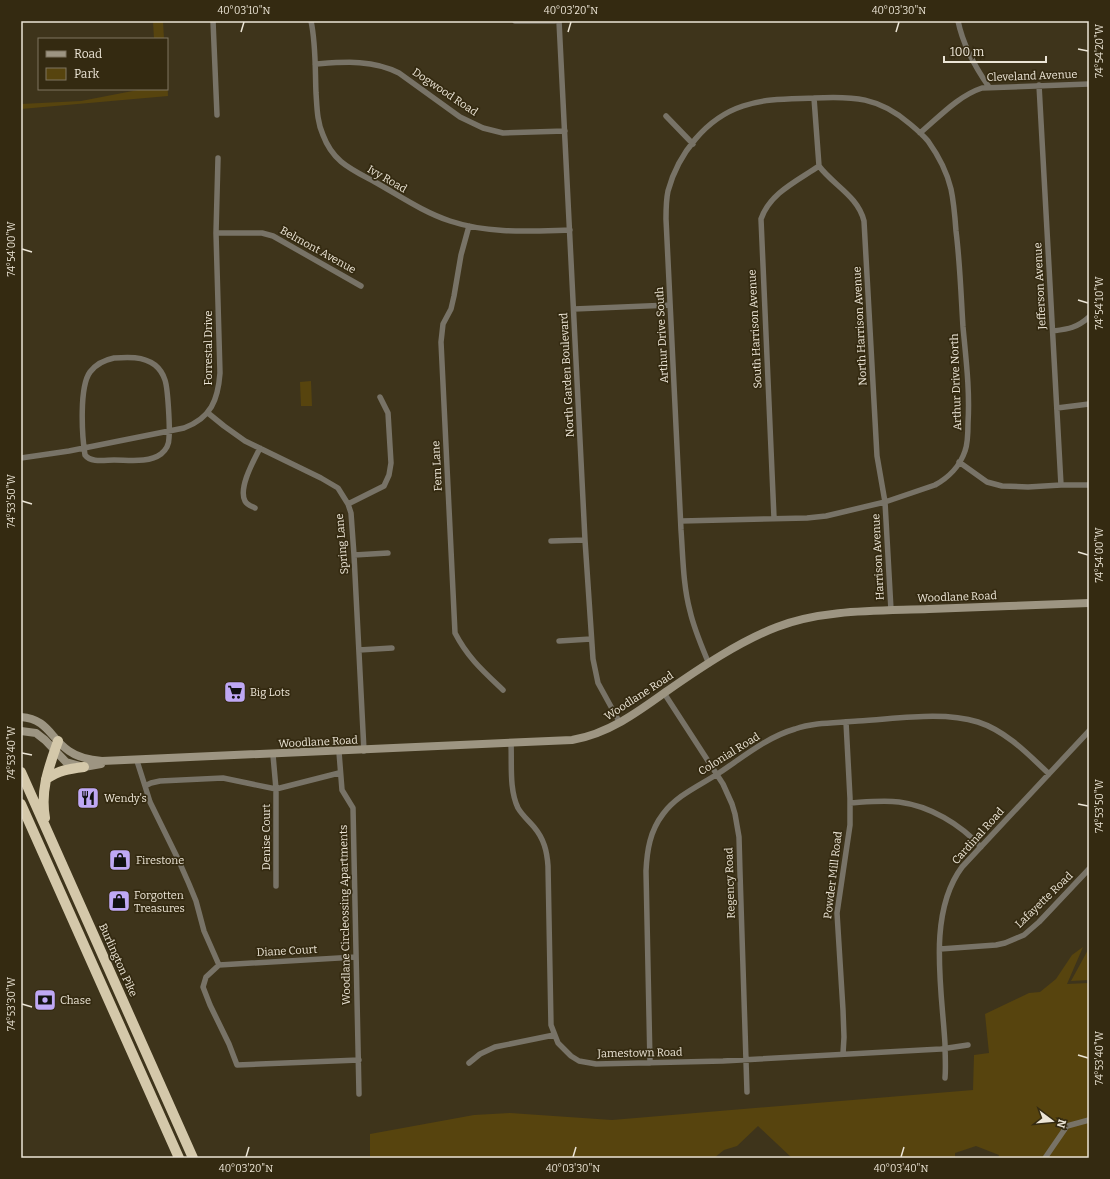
<svg xmlns="http://www.w3.org/2000/svg" width="1110" height="1179" font-family="Bitter,serif">
<style>
.green{fill:#57440e}
.lines{fill:none;stroke-linecap:round;stroke-linejoin:round}
.street{stroke:#787367;stroke-width:5.5}
.secondary{stroke:#9d9582;stroke-width:8}
.highway{stroke:#d4c8aa;stroke-width:10}
.ticks{fill:none;stroke:#ece5d6;stroke-width:1.5}
.labels{text-anchor:middle;dominant-baseline:central;stroke-width:3.5;stroke-linejoin:round;paint-order:stroke}
.street-label{font-size:11px;fill:#ece5d6;stroke:#342a11}
.poi-label{font-size:11px;fill:#ece5d6;stroke:#342a11;text-anchor:start}
.neatline{fill:none;stroke:#ece5d6;stroke-width:1.5}
.ticks-label{font-size:10px;text-anchor:middle;fill:#ece5d6}
</style>
<rect width="100%" height="100%" fill="#3e341b"/>
<path class="green" d="M153 21H163L164 39H154Z
M167 76 168 96 21 109V104L81 101 143 89H167Z
M311 381 312 406H301L300 382Z
M1083 947 1067 984 1089 983V1158H998L999 1155 976 1146 955 1153V1158H792L758 1126 737 1146 724 1150 714 1158H370V1134L474 1115 510 1113 612 1120 973 1090 974 1055 989 1053 985 1014 1029 993 1040 992 1056 979 1072 955Z
M1089 948V980L1071 981Z"/>
<g class="lines">
<path class="street" d="M213 21 217 115
M311 21C316 44 315 70 316 93 317 107 317 122 323 135 333 162 351 169 375 182 400 196 423 212 450 221 489 234 530 231 570 230
M515 21H555
M559 21 585 540 593 659 598 683 620 723
M958 21C963 45 975 67 989 87
M315 64C343 62 372 59 399 73L460 117 483 128 503 133 565 131
M1039 85 1061 485
M814 98 819 166
M666 116 693 144
M920 133C939 117 958 96 982 88L1089 84
M819 166C833 185 858 196 864 221L877 456 885 502 891 610
M469 226 461 255 454 296 451 309 443 324 441 342 455 633C468 658 483 671 503 690
M216 233H262L273 236 361 286
M574 309 670 305
M1053 331C1068 329 1077 328 1089 317
M114 358C127 357 143 356 155 365 160 369 163 374 165 380 168 389 170 428 169 438 169 444 166 450 161 454 149 463 129 460 114 460 105 460 91 463 85 455 82 436 79 387 90 372 96 364 104 360 114 358Z
M1057 408 1089 404
M208 413 224 426 245 441 321 478 338 488 348 504 351 513 354 555 364 751
M21 458 69 451 184 428C211 418 218 400 220 373L216 233 218 158
M959 462 987 482 1002 486 1028 487 1061 485H1089
M348 504 384 486 389 475 391 463 388 413 380 397
M255 508C251 506 247 505 245 501 238 488 254 460 260 448
M774 518 761 219C770 193 797 181 819 166
M681 521 807 518 826 516 885 502 935 485C948 478 960 466 965 451 968 443 968 432 968 423 970 391 966 359 963 327 961 295 960 263 956 231 955 217 954 203 951 189 947 172 938 155 928 141 923 135 916 129 910 124 879 97 853 96 814 98 790 99 766 98 743 106 706 118 678 154 668 191 666 200 666 210 666 219L681 530C683 557 683 585 690 611 694 629 702 647 709 664
M551 541 585 540
M354 555 388 553
M559 641 591 639
M359 650 392 648
M664 693 723 784 732 804 735 814 739 837 740 873 747 1092
M511 744C512 764 509 789 518 808 522 815 528 820 534 827 544 839 547 851 548 866L551 1025 558 1043 571 1056 579 1061 596 1064 723 1061 941 1049 968 1045
M339 752 342 790 353 808 359 1094
M273 755 276 789V886
M137 761 145 786
M850 803C866 802 883 800 899 802 930 806 960 824 981 847
M940 949 996 945 1005 943 1024 935 1039 922 1089 869
M219 965 204 931 196 901 189 884 178 859 150 802 145 786 151 783 160 781 223 778 276 789 339 773
M219 965 206 977 203 987 210 1005 229 1044 237 1065 359 1060
M219 965 356 957
M843 1054 844 1037 843 1010 837 913 850 825V798L846 722
M469 1063 480 1054 495 1047 554 1035
M650 1063 646 871C647 850 650 831 663 814 677 795 699 786 719 773 743 757 767 737 795 729 815 722 837 723 858 721 896 719 942 711 978 722 1006 731 1028 754 1049 774
M945 1078C946 1067 945 1055 945 1044 942 989 927 914 962 867L1089 731
M1045 1158 1067 1126 1089 1120"/>
<path class="secondary" d="M21 717C48 719 50 738 69 751 79 758 90 760 102 761L572 740C608 734 638 712 667 691 700 668 740 641 777 627 823 609 880 611 929 609 982 607 1036 605 1089 603
M21 731 36 733 45 740 66 762 84 767 101 764"/>
<path class="highway" d="M21 772 193 1158
M46 779C60 770 68 769 84 767
M21 804 179 1158
M45 818C40 790 49 767 58 741"/>
</g>
<path class="ticks" d="M241 32 244 22M568 32 571 22M896 32 899 22M1078 49 1088 51M22 249 32 252M1078 300 1088 303M22 501 32 504M1078 552 1088 555M22 753 32 755M1078 804 1088 806M22 1004 32 1007M1078 1055 1088 1058M246 1157 249 1147M573 1157 576 1147M901 1157 904 1147"/>
<defs>
<g id="supermarket-square" transform="scale(1.15)"><rect x="-9" y="-9" width="18" height="18" rx="4" fill="#bfa8f4" stroke="#342a11"/><path d="M-6-5.5h2.5l.6 2H6L4.5 2H-2.5L-4.4-4H-6ZM-1.5 3.2a1.3 1.3 0 1 0 .1 0ZM3 3.2a1.3 1.3 0 1 0 .1 0Z" fill="#111"/></g>
<g id="restaurant-square" transform="scale(1.15)"><rect x="-9" y="-9" width="18" height="18" rx="4" fill="#bfa8f4" stroke="#342a11"/><path d="M-5-6h1v4h1v-4h1v4h1v-4h1v5L-1.5 .5V6h-2V.5L-5-1ZM5-6V6H3V1.5H1.5Q1.5-4 5-6Z" fill="#111"/></g>
<g id="shop-square" transform="scale(1.15)"><rect x="-9" y="-9" width="18" height="18" rx="4" fill="#bfa8f4" stroke="#342a11"/><path d="M-5-2.5h2.3a2.7 3.5 0 0 1 5.4 0H5L5.5 6h-11ZM-1.5-2.5h3a1.5 2.3 0 0 0-3 0Z" fill="#111"/></g>
<g id="bank-square" transform="scale(1.15)"><rect x="-9" y="-9" width="18" height="18" rx="4" fill="#bfa8f4" stroke="#342a11"/><path d="M-6-4H6V4H-6ZM0-2.3a2.3 2.3 0 1 0 0 4.6a2.3 2.3 0 1 0 0-4.6Z" fill="#111"/></g>
</defs>
<g fill-rule="evenodd">
<use href="#supermarket-square" x="235" y="692"/>
<use href="#restaurant-square" x="88" y="798"/>
<use href="#shop-square" x="120" y="860"/>
<use href="#shop-square" x="119" y="901"/>
<use href="#bank-square" x="45" y="1000"/>
</g>
<g class="labels">
<g class="street-label">
<text transform="translate(1032 76) rotate(-2)">Cleveland Avenue</text>
<text transform="translate(445 92) rotate(34)">Dogwood Road</text>
<text transform="translate(387 179) rotate(30)">Ivy Road</text>
<text transform="translate(318 250) rotate(29)">Belmont Avenue</text>
<text transform="translate(1040 286) rotate(-93)">Jefferson Avenue</text>
<text transform="translate(860 326) rotate(-93)">North Harrison Avenue</text>
<text transform="translate(755 329) rotate(-93)">South Harrison Avenue</text>
<text transform="translate(662 335) rotate(-93)">Arthur Drive South</text>
<text transform="translate(208 348) rotate(-90)">Forrestal Drive</text>
<text transform="translate(567 375) rotate(-93)">North Garden Boulevard</text>
<text transform="translate(956 382) rotate(-92)">Arthur Drive North</text>
<text transform="translate(437 466) rotate(-93)">Fern Lane</text>
<text transform="translate(342 544) rotate(-95)">Spring Lane</text>
<text transform="translate(878 557) rotate(-93)">Harrison Avenue</text>
<text transform="translate(957 597) rotate(-2)">Woodlane Road</text>
<text transform="translate(639 696) rotate(-33)">Woodlane Road</text>
<text transform="translate(318 742) rotate(-3)">Woodlane Road</text>
<text transform="translate(729 754) rotate(-32)">Colonial Road</text>
<text transform="translate(978 836) rotate(-48)">Cardinal Road</text>
<text transform="translate(266 837) rotate(-90)">Denise Court</text>
<text transform="translate(833 875) rotate(-83)">Powder Mill Road</text>
<text transform="translate(730 883) rotate(-92)">Regency Road</text>
<text transform="translate(1044 900) rotate(-44)">Lafayette Road</text>
<text transform="translate(345 915) rotate(-91)">Woodlane Circleossing Apartments</text>
<text transform="translate(287 951) rotate(-3)">Diane Court</text>
<text transform="translate(118 960) rotate(66)">Burlington Pike</text>
<text transform="translate(640 1053) rotate(-1)">Jamestown Road</text>
</g>
<g class="poi-label">
<text x="250" y="692">Big Lots</text>
<text x="104" y="798">Wendy's</text>
<text x="136" y="860">Firestone</text>
<text x="134" y="895">Forgotten<tspan x="134" dy="13">Treasures</tspan></text>
<text x="60" y="1000">Chase</text>
</g>
</g>
<rect width="1110" height="1179" fill="none" stroke="#342a11" stroke-width="44"/>
<rect x="38" y="38" width="130" height="52" fill="#342a11" stroke="#7e7560"/>
<rect x="46" y="51" width="20" height="6" fill="#9d9582" stroke="#7e7560"/>
<text x="74" y="58" font-size="12" fill="#ece5d6">Road</text>
<rect x="46" y="68" width="20" height="12" fill="#57440e" stroke="#7e7560"/>
<text x="74" y="78" font-size="12" fill="#ece5d6">Park</text>
<g transform="translate(1052 1121) rotate(106)" stroke="#342a11" stroke-width="3" paint-order="stroke">
<path d="M0-3L7 15L0 10L-7 15Z" fill="#ece5d6"/>
<text y="-6" font-size="11" font-weight="bold" text-anchor="middle" fill="#ece5d6">N</text>
</g>
<path d="M944 56v6h102v-6" fill="none" stroke="#ece5d6" stroke-width="2"/>
<text x="950" y="56" font-size="12" fill="#ece5d6" stroke="#342a11" stroke-width="3" paint-order="stroke">100 m</text>
<rect x="22" y="22" width="1066" height="1135" class="neatline"/>
<g class="ticks-label">
<text x="244" y="14">40°03'10"N</text>
<text x="571" y="14">40°03'20"N</text>
<text x="899" y="14">40°03'30"N</text>
<text transform="translate(1099 51) rotate(-90)" y="4">74°54'20"W</text>
<text transform="translate(11 249) rotate(-90)" y="4">74°54'00"W</text>
<text transform="translate(1099 303) rotate(-90)" y="4">74°54'10"W</text>
<text transform="translate(11 501) rotate(-90)" y="4">74°53'50"W</text>
<text transform="translate(1099 555) rotate(-90)" y="4">74°54'00"W</text>
<text transform="translate(11 753) rotate(-90)" y="4">74°53'40"W</text>
<text transform="translate(1099 806) rotate(-90)" y="4">74°53'50"W</text>
<text transform="translate(11 1004) rotate(-90)" y="4">74°53'30"W</text>
<text transform="translate(1099 1058) rotate(-90)" y="4">74°53'40"W</text>
<text x="246" y="1172">40°03'20"N</text>
<text x="573" y="1172">40°03'30"N</text>
<text x="901" y="1172">40°03'40"N</text>
</g>
</svg>
